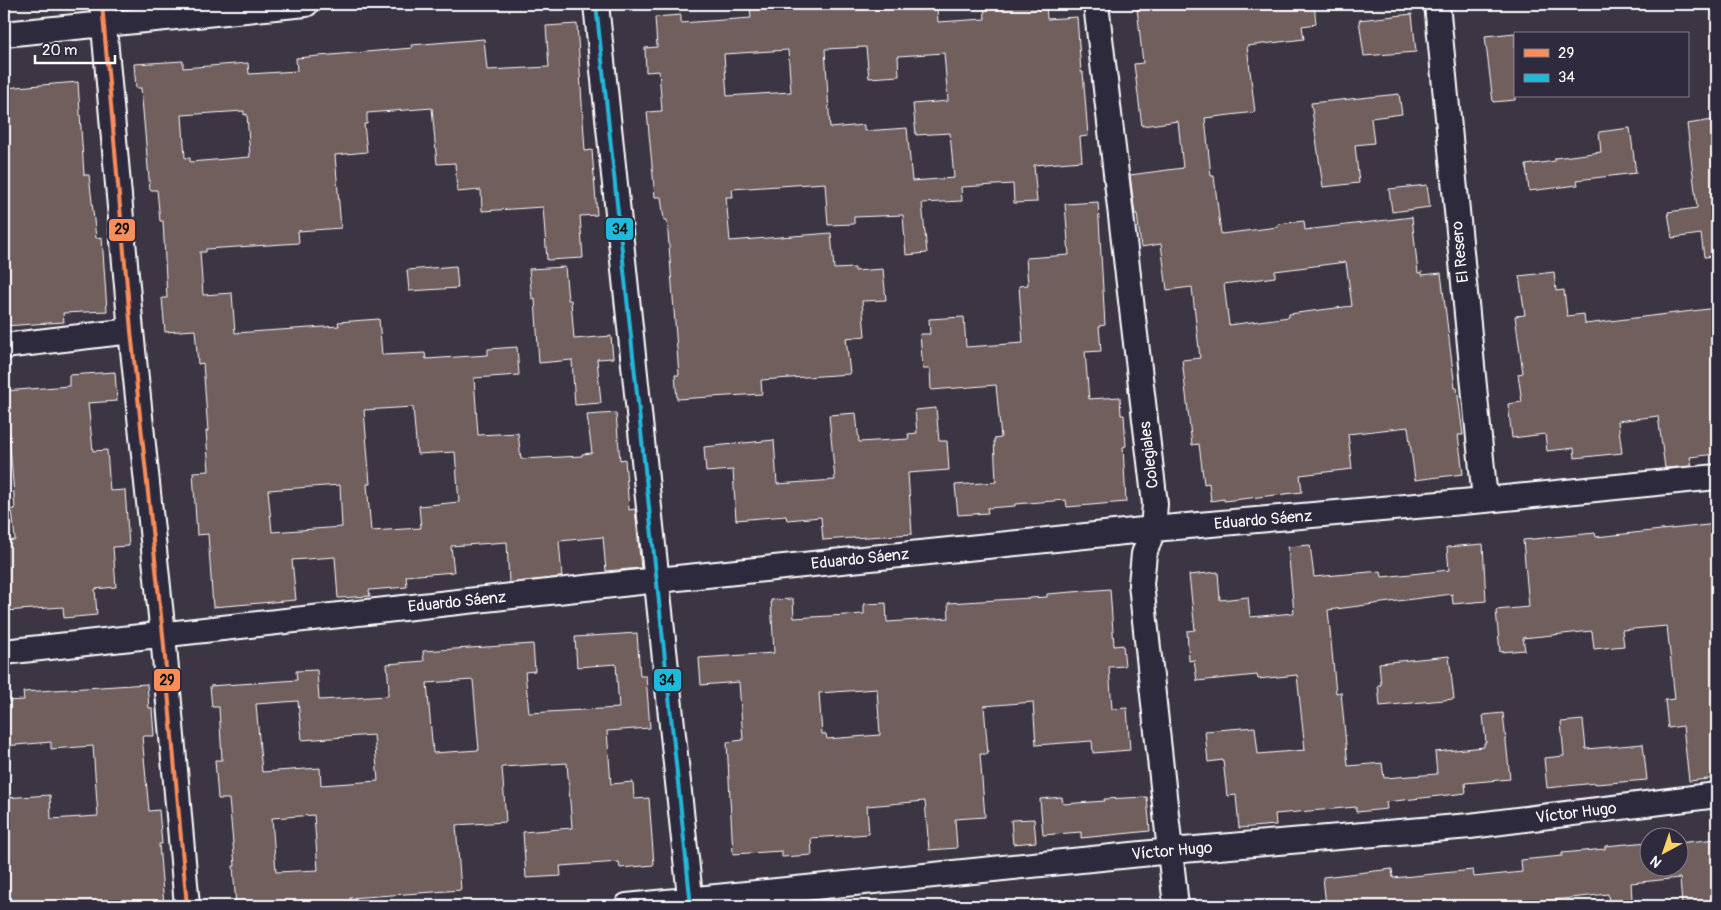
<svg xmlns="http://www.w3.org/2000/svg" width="1721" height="910" font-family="Pangolin,sans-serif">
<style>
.building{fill:#6f5f5c;stroke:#fff;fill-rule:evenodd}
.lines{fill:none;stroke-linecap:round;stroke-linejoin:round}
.street-casing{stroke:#fff;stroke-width:28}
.street{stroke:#2f2a3d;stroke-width:24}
.bus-1-casing{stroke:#2f2a3d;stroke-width:8}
.bus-2-casing{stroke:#2f2a3d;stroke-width:8}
.bus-1{stroke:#fa8e5a;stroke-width:4}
.bus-2{stroke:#20b9da;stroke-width:4}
.labels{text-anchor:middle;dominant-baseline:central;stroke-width:4;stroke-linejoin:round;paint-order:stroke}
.street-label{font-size:16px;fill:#fff;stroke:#2f2a3d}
.line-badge{stroke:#2f2a3d;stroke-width:2}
.pale-badge-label{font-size:14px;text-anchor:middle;font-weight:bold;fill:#111}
</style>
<rect width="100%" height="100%" fill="#3c3543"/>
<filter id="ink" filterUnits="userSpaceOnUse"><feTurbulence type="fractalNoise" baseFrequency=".02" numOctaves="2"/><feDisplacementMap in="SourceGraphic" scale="10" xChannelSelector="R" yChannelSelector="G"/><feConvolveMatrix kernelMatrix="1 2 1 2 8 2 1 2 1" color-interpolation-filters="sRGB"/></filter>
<g filter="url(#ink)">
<path class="building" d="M783 4H812V7L858 4 859 9 917 7V10L937 9 938 22 985 19 984 4H1046L1047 19 1077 17 1081 72H1083L1088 136 1080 137 1082 161 1034 165 1037 202 1014 203 1013 184 961 187 962 201 922 203 927 253 906 255 903 215 854 217V224L828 225 825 183 732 189 733 197H726L730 241 831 233 834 269 855 268V271L883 269 886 300 862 301 865 336 846 338 850 374 761 380 762 394 677 399 675 375H679L667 220H664L661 197H655L647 112 662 111 659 71 646 72 645 48 657 47 655 17 681 15V23L751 18 750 7 784 5ZM866 47 869 78 899 76 898 56 944 53 948 101 913 104 916 135 950 133 954 178 912 181 907 128 864 131V125L830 128 825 49ZM788 50 791 92 727 96 724 54Z
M1171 4H1314L1316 24 1302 26 1304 39 1247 46 1255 112 1205 118 1211 176H1214L1221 234 1278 227V224L1304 221 1305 230 1412 217 1418 273 1422 272V275L1441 273 1455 388H1457L1463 435H1458L1463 474 1415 480 1408 427 1348 434 1352 469 1300 475 1302 492 1224 501V499L1211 501 1209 483 1204 484 1199 444 1192 445 1182 360 1200 358 1192 287 1167 290 1161 244 1141 247 1137 214H1135L1130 175 1183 168 1178 121 1142 126 1134 64 1143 63 1137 8ZM1346 262 1352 306 1289 314V317L1229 325 1224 284 1275 277V271Z
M1412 14 1416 52 1364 56 1359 20Z
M577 24 585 151 592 150 597 215 580 216 583 258 547 260 543 207 482 211 481 190 457 192 455 163 437 164 432 108 367 113V124H364L367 152 335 155 341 228 298 231 299 243 206 249V252H200L203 295 232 293 235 333 339 326 338 322 379 319 382 355 425 353 426 359 488 355V349L517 347 519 375 474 378 478 435 518 433 521 459 582 456V454L592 453 587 415 616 413 620 460 625 459 629 510 635 509 641 568 606 571 603 537 559 541 562 577 509 583 507 542 451 546 454 572 406 576 407 587 369 590 370 596 338 598 335 557 292 560 296 600 213 607 208 534 197 535 193 472 209 471 206 431H208L203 363 198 364 195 330 165 332 162 298H167L163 221H160L157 190H150L141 88H136L134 64 183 61V68L248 63 249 74 297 71 296 58 412 48 411 45 484 39 487 70 549 67 546 26ZM244 111V115L247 114 250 157 190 162V158H185L182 115ZM413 407 417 454 455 452 459 502 419 506 421 528 371 531 367 484H370L364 410ZM340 485 342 527 272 532 268 490Z
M1515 33V100L1493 102 1485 36Z
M78 82 84 175H89L96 238 102 237 107 311 63 313 64 322 4 326V288H7L4 255V88Z
M1399 94 1402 114 1371 118 1374 143 1355 145 1359 183 1323 187 1311 103Z
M1713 120 1717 152V256L1704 257 1701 234 1672 238 1668 212 1697 208 1687 124Z
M1630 128 1636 173 1577 180 1578 185 1529 191 1526 165 1555 161V158L1601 152 1599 132Z
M1427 185 1430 207 1392 212 1389 189Z
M1098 202 1105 325 1099 326 1101 351 1085 352 1089 399 1120 397 1121 415H1124L1126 446 1123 447 1126 502 1067 507 1066 500 1015 504V506L987 508 988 513 958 515 955 485 996 482 994 439 1001 438 996 385 931 390 930 369H923L920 334H930L929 319 964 317 966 347 1023 343 1019 286 1028 285 1026 258 1069 255 1065 204Z
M456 266 458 288 409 291 407 270Z
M565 267 568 300H571L574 339 611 336 613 358 597 359 601 403 575 405 572 360 539 363 535 298 532 299 529 269Z
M1554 272 1556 291 1564 290 1567 316 1584 314 1585 324 1717 308V454L1690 457 1692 466 1665 468 1658 416 1618 421 1622 453 1575 458 1574 448 1547 451 1545 434 1512 438 1508 404 1522 402 1518 374 1523 373 1515 316 1525 315 1519 276Z
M115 372 117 401 88 403 93 451 107 450 110 491 125 490 129 546 113 547 116 587 95 589 97 615 64 618 63 607 4 611V541L15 540 12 509H15L9 432 4 433V391L69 386V375Z
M936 408 939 441H947L949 470 908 473 912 534 823 540 821 517 787 520 786 516 736 520 733 470 706 472 704 447 774 440 777 484 835 480 829 415 856 413 859 442 909 439 908 434 917 433 915 410Z
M1717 524V724H1715L1717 751V778L1689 781 1683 726 1668 728 1665 700 1675 699 1667 626 1622 630 1624 646 1594 649 1592 631 1523 638 1525 650 1500 652 1496 610 1529 607 1523 540 1595 533 1596 537Z
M1483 544 1486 601 1453 604 1452 594 1328 610 1336 693 1341 692 1348 766 1382 763 1384 778 1437 774 1435 752 1484 747V743H1486L1483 715 1503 713 1510 779 1465 783 1466 793 1386 802 1387 809 1356 812V807L1275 814 1276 825 1239 828 1236 795 1227 796 1223 760 1208 762 1205 731 1255 727 1258 754 1305 750 1297 675 1258 679 1257 675 1197 681 1194 660 1189 661 1187 631 1195 630 1189 575 1218 572 1220 600 1248 597 1250 617 1294 613 1288 547 1310 545 1314 577 1381 571 1382 577 1449 570 1447 547Z
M1110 589 1114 646 1123 645 1125 666 1109 667 1112 709 1127 708 1130 750 1093 753 1092 741 1036 745 1033 702 984 706 988 754H980L985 817 955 819 957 848 929 850 925 801 867 806 869 834 811 838 812 855 782 857V851L733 854 727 742 743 740 739 682 701 685 699 658 774 653 771 600 793 599 794 618 864 614V604L886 603 887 622 949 618 948 603 1047 597V594ZM877 689 880 735 827 739 826 734H822L819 693Z
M637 633 640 676H646L650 728 607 731 611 784 633 782 634 799 649 798 654 865 620 868 619 862 560 866 561 876 526 878 523 832 572 828 567 763 502 767 506 822 456 825 461 890 350 898 351 906H236L233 866H235L229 799H218L215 760H222L219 707H212L210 686 297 680 296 671 317 670 319 700 388 696V690L389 689 387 664 424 661 423 651 533 644 535 671 525 672 529 713 619 708 616 664 577 667 575 637ZM473 680 479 750 433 753 427 683ZM298 701 302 740 374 735 378 781 321 785 320 768 262 772 256 704ZM314 815 318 870 276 872 272 818Z
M1449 656 1454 699 1380 706 1378 685H1381L1379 663Z
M147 684 149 708H152L154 736H142L149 811 159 810 162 844H159L164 906H73V902L4 906V798L50 795 51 819 98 816 93 746 51 749V742L4 746V701L24 700 23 692Z
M1583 720 1586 749 1643 744 1647 780 1596 784V783L1547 788 1544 758 1564 756 1561 722Z
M1062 797 1063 804 1105 801 1104 799 1147 797 1150 831 1081 838V832L1043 835 1040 799Z
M1034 819 1036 842 1013 844 1011 820Z
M1717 839V906H1682L1680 878 1631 883 1632 900 1609 903 1608 894 1525 903V900L1474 904V906H1326L1323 877 1392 869 1393 878 1473 870 1474 877 1522 872 1521 860 1562 856V853L1605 849V846L1648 842V868H1678V843Z"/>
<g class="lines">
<g class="street-casing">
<path id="street" d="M102 4 131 331 163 635 187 906
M596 4 691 906
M1096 4 1155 504 1153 529 1144 554 1141 584 1176 906
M1437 4 1485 500
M4 34 306 4
M4 346 131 331
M4 652 658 580 1153 529 1485 500 1717 477
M627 906 1171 851 1470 826 1717 795"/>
</g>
<use href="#street" class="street"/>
<g class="bus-1-casing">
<path id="bus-1" d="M102 4 131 331 163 635 187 906"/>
</g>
<g class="bus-2-casing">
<path id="bus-2" d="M596 4 691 906"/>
</g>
<use href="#bus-1" class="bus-1"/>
<use href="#bus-2" class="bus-2"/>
</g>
</g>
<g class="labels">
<g class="street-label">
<text transform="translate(1460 252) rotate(-96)">El Resero</text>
<text transform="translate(1149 455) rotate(-97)">Colegiales</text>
<text transform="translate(1263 520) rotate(-5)">Eduardo Sáenz</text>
<text transform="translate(860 559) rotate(-6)">Eduardo Sáenz</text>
<text transform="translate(457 602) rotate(-6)">Eduardo Sáenz</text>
<text transform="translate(1576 813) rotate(-7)">Víctor Hugo</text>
<text transform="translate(1172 851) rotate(-5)">Víctor Hugo</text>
</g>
</g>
<g class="line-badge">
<rect x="605" y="217" width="29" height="24" rx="5" fill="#20b9da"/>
<rect x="108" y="218" width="28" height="24" rx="5" fill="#fa8e5a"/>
<rect x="153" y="668" width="28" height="24" rx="5" fill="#fa8e5a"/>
<rect x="653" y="668" width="29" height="24" rx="5" fill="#20b9da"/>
</g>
<g class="pale-badge-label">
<text x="620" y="234">34</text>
<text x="122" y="234">29</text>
<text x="167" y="685">29</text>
<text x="667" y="685">34</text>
</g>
<rect width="1721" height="910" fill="none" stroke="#2f2a3d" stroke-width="20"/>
<rect x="10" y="10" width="1701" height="890" fill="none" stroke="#fff" stroke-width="2" filter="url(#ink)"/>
<rect x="1514" y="32" width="175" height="65" fill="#2f2a3d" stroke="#827f8b"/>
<rect x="1524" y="49" width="25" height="8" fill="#fa8e5a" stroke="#827f8b"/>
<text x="1558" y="58" font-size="15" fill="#ffffff">29</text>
<rect x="1524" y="74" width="25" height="8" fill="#20b9da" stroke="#827f8b"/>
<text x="1558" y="82" font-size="15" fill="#ffffff">34</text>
<g transform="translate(1664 852) rotate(220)"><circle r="24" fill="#2f2a3d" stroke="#827f8b"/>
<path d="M0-4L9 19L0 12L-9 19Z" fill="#ffd166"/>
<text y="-8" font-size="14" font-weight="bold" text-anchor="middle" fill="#ffffff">N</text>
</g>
<path d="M35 55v8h80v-8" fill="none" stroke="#ffffff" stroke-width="2.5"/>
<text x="42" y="55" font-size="15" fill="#ffffff" stroke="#2f2a3d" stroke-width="4" paint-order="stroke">20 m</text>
</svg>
